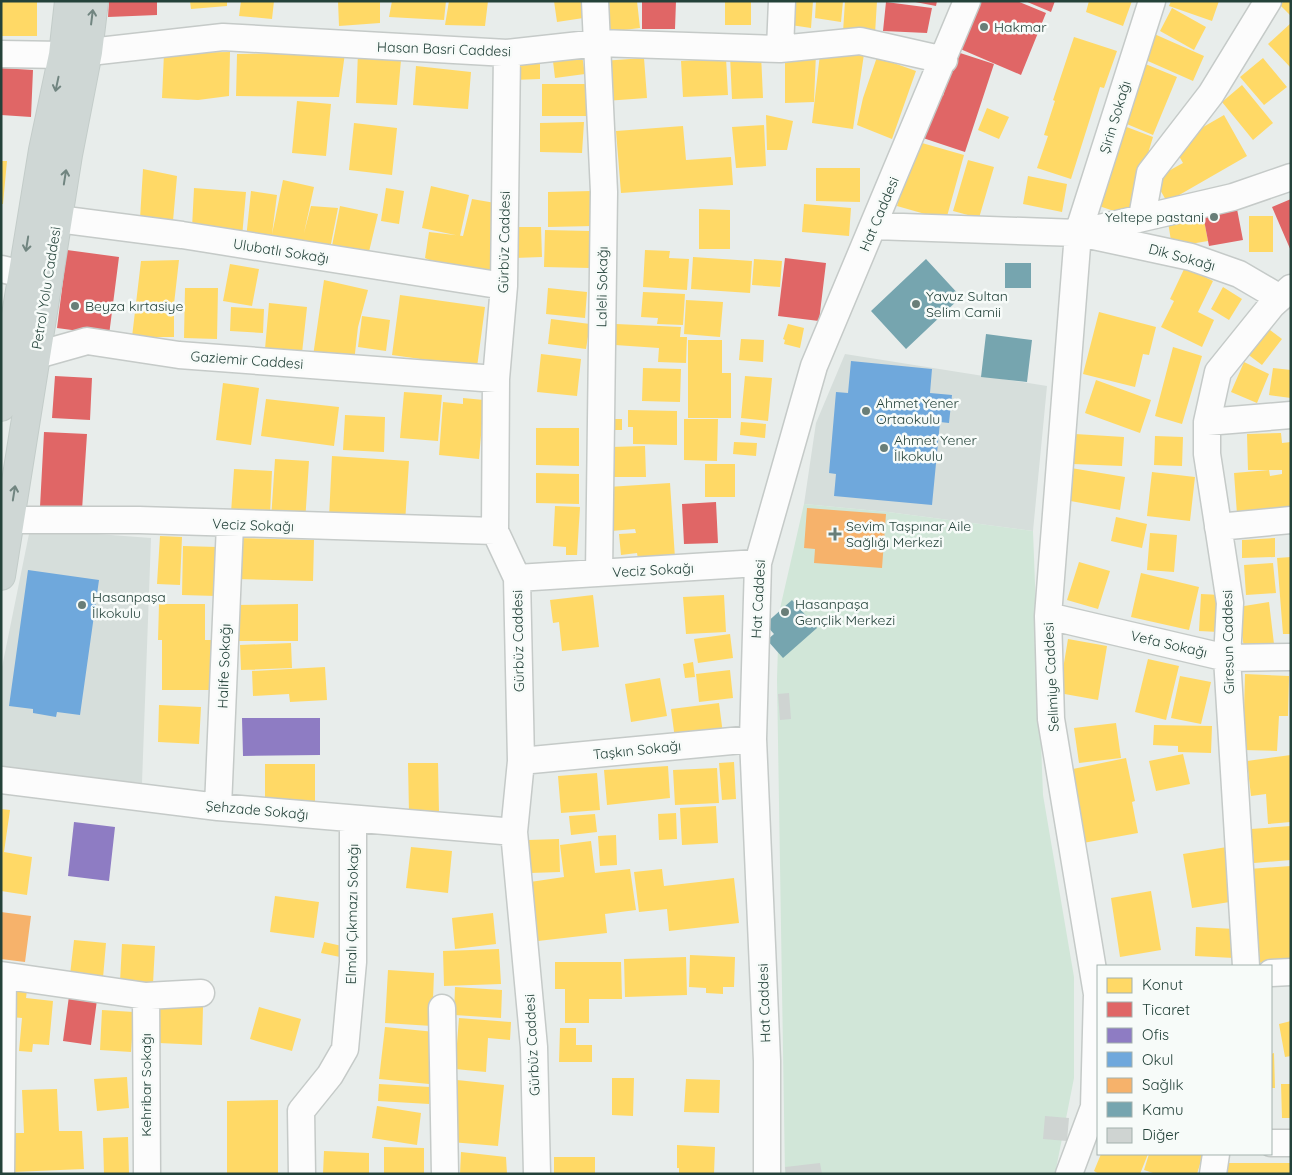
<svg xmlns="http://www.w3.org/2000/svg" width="1292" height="1175" font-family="Quicksand,sans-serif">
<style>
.built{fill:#d6dedb}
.green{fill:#d1e6d8}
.homes{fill:#ffd966}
.shops{fill:#e06666}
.offices{fill:#8e7cc3}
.schools{fill:#6fa8dc}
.health{fill:#f6b26b}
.public{fill:#76a5af}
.building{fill:#cfd4d2}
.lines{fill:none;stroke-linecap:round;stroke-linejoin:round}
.minor-casing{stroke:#c5cac8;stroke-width:29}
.major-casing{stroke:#c3ccc9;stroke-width:30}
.minor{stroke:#fcfcfc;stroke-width:26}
.major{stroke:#cfd7d5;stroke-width:28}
.oneway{stroke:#718580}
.poi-dot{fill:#697e78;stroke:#f7fbf9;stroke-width:2}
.labels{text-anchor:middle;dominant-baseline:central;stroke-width:5;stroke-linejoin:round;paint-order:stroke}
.poi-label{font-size:14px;fill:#24423a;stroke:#f7fbf9;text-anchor:start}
.street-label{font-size:14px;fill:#24423a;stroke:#f7fbf9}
</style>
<rect width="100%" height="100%" fill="#e8edeb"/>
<path class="built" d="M845 354 1047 386 1033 531 888 512 804 504 816 423Z
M30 529 151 538 142 783 1 769V672Z"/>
<path class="green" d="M804 504 888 512 1033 531 1043 795 1074 977V1078L1055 1174H785L777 679 779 613Z"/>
<path class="homes" d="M1 1H37V36H1Z
M190 1H227V6L191 9Z
M241 1H274L272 19 239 16Z
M338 1H380V23L339 26Z
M392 1H446L444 20 389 17Z
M449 1H488L485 26 445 25Z
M554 1H588L590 17 557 22Z
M605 1H637L640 28 608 32Z
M725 1H751V25H725Z
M785 1H813L811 28 784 24Z
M816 1H843L841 22 815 18Z
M845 1H877L875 34 843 32Z
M1089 1H1132L1123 26 1086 12Z
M1171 1H1219L1212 21 1169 6Z
M1284 1H1291V16L1280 5Z
M1172 8 1206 27 1194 50 1160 31Z
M1291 23V68L1268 44Z
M1152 33 1204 56 1193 81 1141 58Z
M1074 37 1117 51 1104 88 1100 87 1071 179 1037 168 1048 136 1044 135 1055 101 1053 100Z
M581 49 585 74 555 78 552 53Z
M230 52 229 96 198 100 162 98 164 53Z
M358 52 401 60 397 105 356 103Z
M345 53 339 97 236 96 237 54Z
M785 53H816L814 102 785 103Z
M761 54 763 98 732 99 730 56Z
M820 54H864L853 129 812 123Z
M513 57H540V79L513 80Z
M877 57 916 71 892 139 857 125 863 98Z
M644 58 647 98 605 101 602 61Z
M726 58 728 95 683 97 681 61Z
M1263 58 1287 87 1264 105 1240 77Z
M1143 63 1177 77 1153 135 1122 122Z
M416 66 471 72 468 109 413 105Z
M542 84H590L591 116H542Z
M1242 85 1273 123 1253 140 1222 102Z
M297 101 331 104 326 156 292 153Z
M987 108 1009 117 999 139 978 130Z
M766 115 793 121 787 150H767Z
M1224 115 1247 156 1167 202 1154 179 1183 163 1175 149 1191 134Z
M584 122 582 153 540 152V123Z
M354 123 397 128 392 175 349 170Z
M764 125 766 166 736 168 732 127Z
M683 126 686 160 731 157 733 185 621 193 616 131Z
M1124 126 1153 137 1129 216 1096 205Z
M915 141 964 155 946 220 897 206Z
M968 160 994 167 979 218 953 211Z
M1 161H7L3 204H1Z
M816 168H860V202L816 201Z
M143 169 177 176 173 221 140 219Z
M1028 176 1067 184 1062 212 1023 204Z
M283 180 314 187 304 233 311 206 338 208 329 254 246 239 251 191 277 195 272 234Z
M431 186 469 195 460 236 422 228Z
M194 188 246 192 242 237 192 228Z
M386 188 404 191 399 224 381 221Z
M592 191 593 226 548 227V192Z
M472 199 501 204 493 274 457 273 425 258 429 232 463 236Z
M804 204 851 208 849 236 802 232Z
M340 206 378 214 367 260 330 256Z
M699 209 730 210V249H699Z
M1203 215 1208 241 1172 247 1168 222Z
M1249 216H1273V252H1249Z
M514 227H541L542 257 514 258Z
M545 230 590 231V268L544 267Z
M645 250 670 251 669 258 689 259 687 290 643 287Z
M693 257 752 261 750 293 691 289Z
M754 259 782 261 780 287 752 285Z
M179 260 174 304V337H132L141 261Z
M230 264 259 269 252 306 223 301Z
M1185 267 1213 281 1198 312 1214 320 1202 347 1161 327 1174 301 1170 299Z
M324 280 368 290 358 327 354 362 313 356Z
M1223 287 1242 299 1229 320 1211 309Z
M185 288H218L217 339 184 338Z
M548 288 587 292 585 318 546 314Z
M643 292 685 294 683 325 657 324 658 318 641 317Z
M400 295 485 307 477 367 392 355Z
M686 300 723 302 720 337 684 334Z
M269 303 307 307 302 353 265 349Z
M231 307 264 309 263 333 230 331Z
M1099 312 1156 327 1149 355 1143 354 1135 387 1083 374Z
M362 316 390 320 386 351 358 347Z
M551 319 590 324 586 349 548 344Z
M616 324 681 327 680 337H687L686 363 658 362 659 348 615 345Z
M788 324 804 328 800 348 784 344 785 340 783 339Z
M1266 327 1282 339 1262 365 1246 353Z
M741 339 764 340 763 362 739 360Z
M688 340H722V373H731V418H688Z
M1173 347 1202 356 1182 424 1155 416Z
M541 354 581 359 577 396 537 392Z
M1244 362 1269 374 1257 403 1231 392Z
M643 368 681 369 680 402 642 401Z
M1273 368 1291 370V398L1269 395Z
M745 376 772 378 768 421 741 418Z
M1096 380 1151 400 1140 433 1085 413Z
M223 383 259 388 251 445 216 440Z
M404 392 442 395 438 441 400 438Z
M463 398 484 400 479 459 439 455 443 402 463 404Z
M266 399 339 407 334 446 261 436Z
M628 410 677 411V445L633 444V427H628Z
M345 415 385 417 384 452 343 450Z
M611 419H622V430H610Z
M684 419H718L717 461 684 460Z
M741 422 766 424 765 438 740 435Z
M536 428H579V466L536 465Z
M1281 433 1282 443 1291 442V509L1237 514 1234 473 1269 470 1270 476 1282 474V470H1248L1247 434Z
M1075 434 1124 437 1122 466 1073 464Z
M1155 436 1183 437 1182 466 1154 465Z
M734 442 757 443 756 456 733 454Z
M645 446 646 477H612L611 447Z
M332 456 409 461 405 523 329 518Z
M275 459 309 461 305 523 271 520Z
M705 464H735V497H705Z
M1071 468 1125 477 1120 510 1065 500Z
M234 469 272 471 270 515 231 513Z
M1152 472 1195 477 1190 521 1147 516Z
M536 473 579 474V504L536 503Z
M670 483 675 558 638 559 637 553 621 555 619 534 636 533 635 529 611 531 608 487Z
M555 506 580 507 577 555H566V547L553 546Z
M1116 517 1147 524 1142 548 1111 541Z
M1150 533 1177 535 1174 572 1147 570Z
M160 536 182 537 180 585 157 584Z
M236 538 314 540 313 581 235 579Z
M1275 538V557L1242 558V540Z
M183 546 217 547 216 596 182 595Z
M1291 557V634H1283L1277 558Z
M1079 562 1110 571 1098 609 1067 600Z
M1273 563 1276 593 1246 595 1244 565Z
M1141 573 1199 587 1189 630 1131 617Z
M1201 594 1221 595 1219 632 1199 631Z
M593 595 599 647 562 651 559 622 553 623 550 600Z
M724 595 726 632 686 634 683 597Z
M1269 602 1274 644 1244 648 1238 607Z
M159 604H205V640H213V690H162V640H158Z
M298 604V641H234L233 605Z
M730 634 733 658 698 663 694 639Z
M1068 639 1107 646 1098 700 1059 693Z
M291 643 292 668 241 670 240 645Z
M1148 659 1179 666 1166 720 1135 712Z
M693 662 695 677 685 678 683 664Z
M325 667 327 700 290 702 289 694 253 696 252 671Z
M730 670 733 698 699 702 696 674Z
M1245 674 1289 676 1288 716H1279L1277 751 1243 750Z
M1180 676 1211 682 1201 724 1171 718Z
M660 678 667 716 631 722 625 684Z
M719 703 723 734 675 739 671 709Z
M159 705 201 707 199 744 158 742Z
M1116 723 1121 758 1079 763 1074 728Z
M1154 725 1212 726 1211 753 1178 752V746L1153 745Z
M1183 754 1190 784 1156 791 1149 761Z
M1291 755V822L1268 824 1266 794 1251 796 1247 761Z
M1126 758 1135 801 1132 802 1138 833 1083 843 1068 770Z
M734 762 736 799 722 800 719 763Z
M408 763H438L439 812 409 813Z
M265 764H315V802H265Z
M668 766 670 798 607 805 604 770Z
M717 768 719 803 675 805 673 770Z
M597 773 600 810 561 813 558 776Z
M716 806 718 843 682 845 680 808Z
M1 809 10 810 4 852 32 857 27 895 1 891Z
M676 813 677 839 659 840 658 814Z
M595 814 597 832 571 835 569 816Z
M1291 826V860L1254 863 1251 829Z
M616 835 617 865 600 866 598 836Z
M559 839 560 872 530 873 528 840Z
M591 841 595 873 630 869 636 910 605 914 607 933 538 941 530 882 564 877 560 845Z
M411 847 452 851 448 893 406 888Z
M1227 847 1236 901 1192 908 1183 854Z
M1291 866V960L1257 963 1249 869Z
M662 869 664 886 734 878 739 923 669 931 667 909 639 912 634 872Z
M1151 891 1161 950 1120 957 1111 898Z
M275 896 319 902 314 938 270 932Z
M493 913 496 944 455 949 452 918Z
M1196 927 1235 929 1234 958 1195 956Z
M74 940 106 943 103 978 70 975Z
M324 942 342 946 340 957 321 953Z
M122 944 155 946 153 984 120 982Z
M499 949 501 984 444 986 443 951Z
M690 955 735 957 734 987H723V994L706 993V988L689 987Z
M686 957 687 995 625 997 624 959Z
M555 962H621L622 999H589V1023H565V989H555Z
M388 970 434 973 432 1026 385 1023Z
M455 987 502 990 501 1018 454 1015Z
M14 989 27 990 26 998 53 1001 49 1045 33 1044 32 1052 19 1051 22 1018 11 1017Z
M160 1006 203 1007 202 1045 159 1043Z
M259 1007 301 1019 292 1051 250 1039Z
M102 1010 134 1012 131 1052 100 1050Z
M459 1018 511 1022 510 1040 488 1038 486 1072 455 1069Z
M1291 1021V1056L1285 1057 1279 1024Z
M385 1027 435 1032 429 1084 379 1079Z
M560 1028H576V1045H592V1062H559Z
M1274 1053 1275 1088H1271V1054Z
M127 1077 129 1108 97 1111 94 1079Z
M612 1078H634L633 1116 612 1115Z
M686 1079 720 1080 719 1113 684 1112Z
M457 1080 504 1085 498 1146 451 1142Z
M379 1084 430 1087 429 1104 378 1101Z
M1281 1084H1291V1118H1282Z
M57 1089 59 1131H82L84 1169 13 1172 12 1133H24L22 1090Z
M278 1100V1174H227V1101Z
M377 1106 421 1113 417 1145 372 1138Z
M128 1137 129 1174H104L103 1138Z
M677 1145 715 1147 714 1174H679V1168H677Z
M384 1147 424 1148V1174H384Z
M324 1151 369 1153V1174H323Z
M461 1152 506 1157 507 1174H460Z
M1101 1154H1148L1140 1174H1099L1094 1171Z
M1149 1154H1203L1197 1174H1156L1144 1170Z
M554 1157H595V1174H554Z
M1221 1163H1291V1174H1221Z"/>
<path class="shops" d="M109 1H157V15L108 17Z
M642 1H676L675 29H642Z
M910 1H937L936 6Z
M977 1H1017L1046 13 1021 75 958 48Z
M1025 1H1055L1051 12Z
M886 2 932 8 927 33 883 31Z
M957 52 994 64 965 152 923 138 930 117 933 118 940 95 943 96Z
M1 68 33 70 31 117 1 115Z
M1291 199V251L1272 207Z
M1237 209 1243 240 1209 246 1203 215Z
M67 250 119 257 109 335 57 328Z
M785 258 826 263 819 321 778 316Z
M55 376 92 378 90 420 52 418Z
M44 432 87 434 82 510 40 507Z
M716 502 718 543 684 544 682 504Z
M69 996 97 1000 91 1045 63 1041Z"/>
<path class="offices" d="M242 718H320V755L243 756Z
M74 822 115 827 109 881 68 876Z"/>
<path class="schools" d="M851 361 932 369 930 393 952 395 949 423 940 422 932 505 834 496 836 474 829 473 836 392 848 393Z
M28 570 99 580 80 715 57 712 56 717 33 713V709L9 706Z"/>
<path class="health" d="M807 508 886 514 882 568 814 563 815 549 804 548Z
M1 912 31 916 25 962 1 959Z"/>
<path class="public" d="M926 259 961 297 906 349 871 311Z
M1005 263H1031V288H1005Z
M986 334 1032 340 1027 382 981 377Z
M792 600 817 628 783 658 767 640 774 634 765 624Z"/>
<path class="building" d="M789 693 791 719 780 720 778 694Z
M1045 1116 1069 1118 1067 1141 1043 1139Z
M820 1163 822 1174H786L785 1167Z"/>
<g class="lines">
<g class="minor-casing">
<path id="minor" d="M595 1 604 192 599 573
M780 49 782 1
M507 53 504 286 496 379 495 531 517 578 521 761 514 832 534 1047 537 1174
M1 54 63 55 223 37 507 53 598 43 780 49 860 41 944 60
M1142 217 1150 173 1211 94 1268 1
M58 219 182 235 504 286
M874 226 1078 233 1233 197 1291 177
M1084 234 1191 257 1239 274 1280 298
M1 269 23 274
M16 361 87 341 179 355 496 379
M1207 422 1291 415
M10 520H139L495 531
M1218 527 1291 520
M517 578 758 563
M1048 616 1227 658 1291 657
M521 761 753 739
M1 780 218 807 514 832
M218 807 230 524
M1246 966 1227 658 1230 603 1207 454V422L1218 372 1272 305 1291 288
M1271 973 1291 972
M1 975 146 996 201 993
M146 996 147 1174
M442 1008 445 1174
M1271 1143H1291
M1 1174 3 976
M302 1174 301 1111 330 1075 345 1049 353 962V819
M767 1174V1061L753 739 758 563 814 366 967 1
M1069 1174 1094 1107 1097 994 1051 719 1048 616 1078 233 1152 1
M1213 1174 1216 1154"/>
</g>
<g class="major-casing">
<path id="major" d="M1 407 43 150 63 55 69 1
M1 576 68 155 88 52 94 1"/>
</g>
<use href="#minor" class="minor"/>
<use href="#major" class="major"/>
</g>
<defs><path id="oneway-shaft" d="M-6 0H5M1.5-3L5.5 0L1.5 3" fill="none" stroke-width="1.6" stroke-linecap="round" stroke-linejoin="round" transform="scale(1.25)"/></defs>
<g class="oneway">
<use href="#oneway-shaft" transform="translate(92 17) rotate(-83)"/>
<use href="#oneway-shaft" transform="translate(57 84) rotate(102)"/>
<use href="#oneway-shaft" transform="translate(65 177) rotate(-81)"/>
<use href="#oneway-shaft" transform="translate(27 244) rotate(99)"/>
<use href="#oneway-shaft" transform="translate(14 493) rotate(-81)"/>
</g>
<g class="poi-dot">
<circle cx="984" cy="27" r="5"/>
<circle cx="1214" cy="217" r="5"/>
<circle cx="916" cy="304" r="5"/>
<circle cx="75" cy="306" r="5"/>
<circle cx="866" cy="411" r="5"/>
<circle cx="884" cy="448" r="5"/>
<path d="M832.5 526.5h5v5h5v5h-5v5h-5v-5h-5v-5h5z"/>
<circle cx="82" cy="605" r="5"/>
<circle cx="785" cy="612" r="5"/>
</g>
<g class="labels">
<g class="poi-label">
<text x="994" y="27">Hakmar</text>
<text x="1204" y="217" text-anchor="end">Yeltepe pastani</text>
<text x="926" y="296">Yavuz Sultan<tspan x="926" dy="16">Selim Camii</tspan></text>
<text x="85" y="306">Beyza kırtasiye</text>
<text x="876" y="403">Ahmet Yener<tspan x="876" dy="16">Ortaokulu</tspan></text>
<text x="894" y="440">Ahmet Yener<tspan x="894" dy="16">İlkokulu</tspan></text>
<text x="846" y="526">Sevim Taşpınar Aile<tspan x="846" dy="16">Sağlığı Merkezi</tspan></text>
<text x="92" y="597">Hasanpaşa<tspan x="92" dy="16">İlkokulu</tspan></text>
<text x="795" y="604">Hasanpaşa<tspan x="795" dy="16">Gençlik Merkezi</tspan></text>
</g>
<g class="street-label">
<text transform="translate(444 49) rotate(2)">Hasan Basri Caddesi</text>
<text transform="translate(1115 117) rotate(-73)">Şirin Sokağı</text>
<text transform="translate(879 214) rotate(-67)">Hat Caddesi</text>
<text transform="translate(504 242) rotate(-89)">Gürbüz Caddesi</text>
<text transform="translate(281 251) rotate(9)">Ulubatlı Sokağı</text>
<text transform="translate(1182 257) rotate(15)">Dik Sokağı</text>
<text transform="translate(602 287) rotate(-89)">Laleli Sokağı</text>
<text transform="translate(46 288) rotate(-81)">Petrol Yolu Caddesi</text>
<text transform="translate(247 360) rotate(4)">Gaziemir Caddesi</text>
<text transform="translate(253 525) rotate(2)">Veciz Sokağı</text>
<text transform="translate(653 570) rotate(-3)">Veciz Sokağı</text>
<text transform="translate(758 599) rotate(-87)">Hat Caddesi</text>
<text transform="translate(518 641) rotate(-91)">Gürbüz Caddesi</text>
<text transform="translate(1228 642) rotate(-91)">Giresun Caddesi</text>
<text transform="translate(1169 644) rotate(13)">Vefa Sokağı</text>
<text transform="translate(224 666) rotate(-88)">Halife Sokağı</text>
<text transform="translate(1051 677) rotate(-93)">Selimiye Caddesi</text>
<text transform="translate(637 750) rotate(-6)">Taşkın Sokağı</text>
<text transform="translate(257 810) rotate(5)">Şehzade Sokağı</text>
<text transform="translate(352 914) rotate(-89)">Elmalı Çıkmazı Sokağı</text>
<text transform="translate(764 1003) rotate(-92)">Hat Caddesi</text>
<text transform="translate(532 1045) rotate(-93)">Gürbüz Caddesi</text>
<text transform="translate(146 1085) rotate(-90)">Kehribar Sokağı</text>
</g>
</g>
<rect width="1292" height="1175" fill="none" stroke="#24423a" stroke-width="5"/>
<rect x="1097" y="965" width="175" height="190" fill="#f7fbf9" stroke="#a3b1ad"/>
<rect x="1107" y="978" width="25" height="15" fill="#ffd966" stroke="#a3b1ad"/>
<text x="1142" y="990" font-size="15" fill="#24423a">Konut</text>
<rect x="1107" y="1002" width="25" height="15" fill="#e06666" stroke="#a3b1ad"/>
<text x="1142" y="1015" font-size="15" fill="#24423a">Ticaret</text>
<rect x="1107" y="1028" width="25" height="15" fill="#8e7cc3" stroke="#a3b1ad"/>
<text x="1142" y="1040" font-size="15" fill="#24423a">Ofis</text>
<rect x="1107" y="1052" width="25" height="15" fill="#6fa8dc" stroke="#a3b1ad"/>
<text x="1142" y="1065" font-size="15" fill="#24423a">Okul</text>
<rect x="1107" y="1078" width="25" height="15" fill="#f6b26b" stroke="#a3b1ad"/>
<text x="1142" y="1090" font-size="15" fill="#24423a">Sağlık</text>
<rect x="1107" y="1102" width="25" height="15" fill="#76a5af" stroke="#a3b1ad"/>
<text x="1142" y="1115" font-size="15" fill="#24423a">Kamu</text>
<rect x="1107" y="1128" width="25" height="15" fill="#cfd4d2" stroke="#a3b1ad"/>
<text x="1142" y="1140" font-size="15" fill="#24423a">Diğer</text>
</svg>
